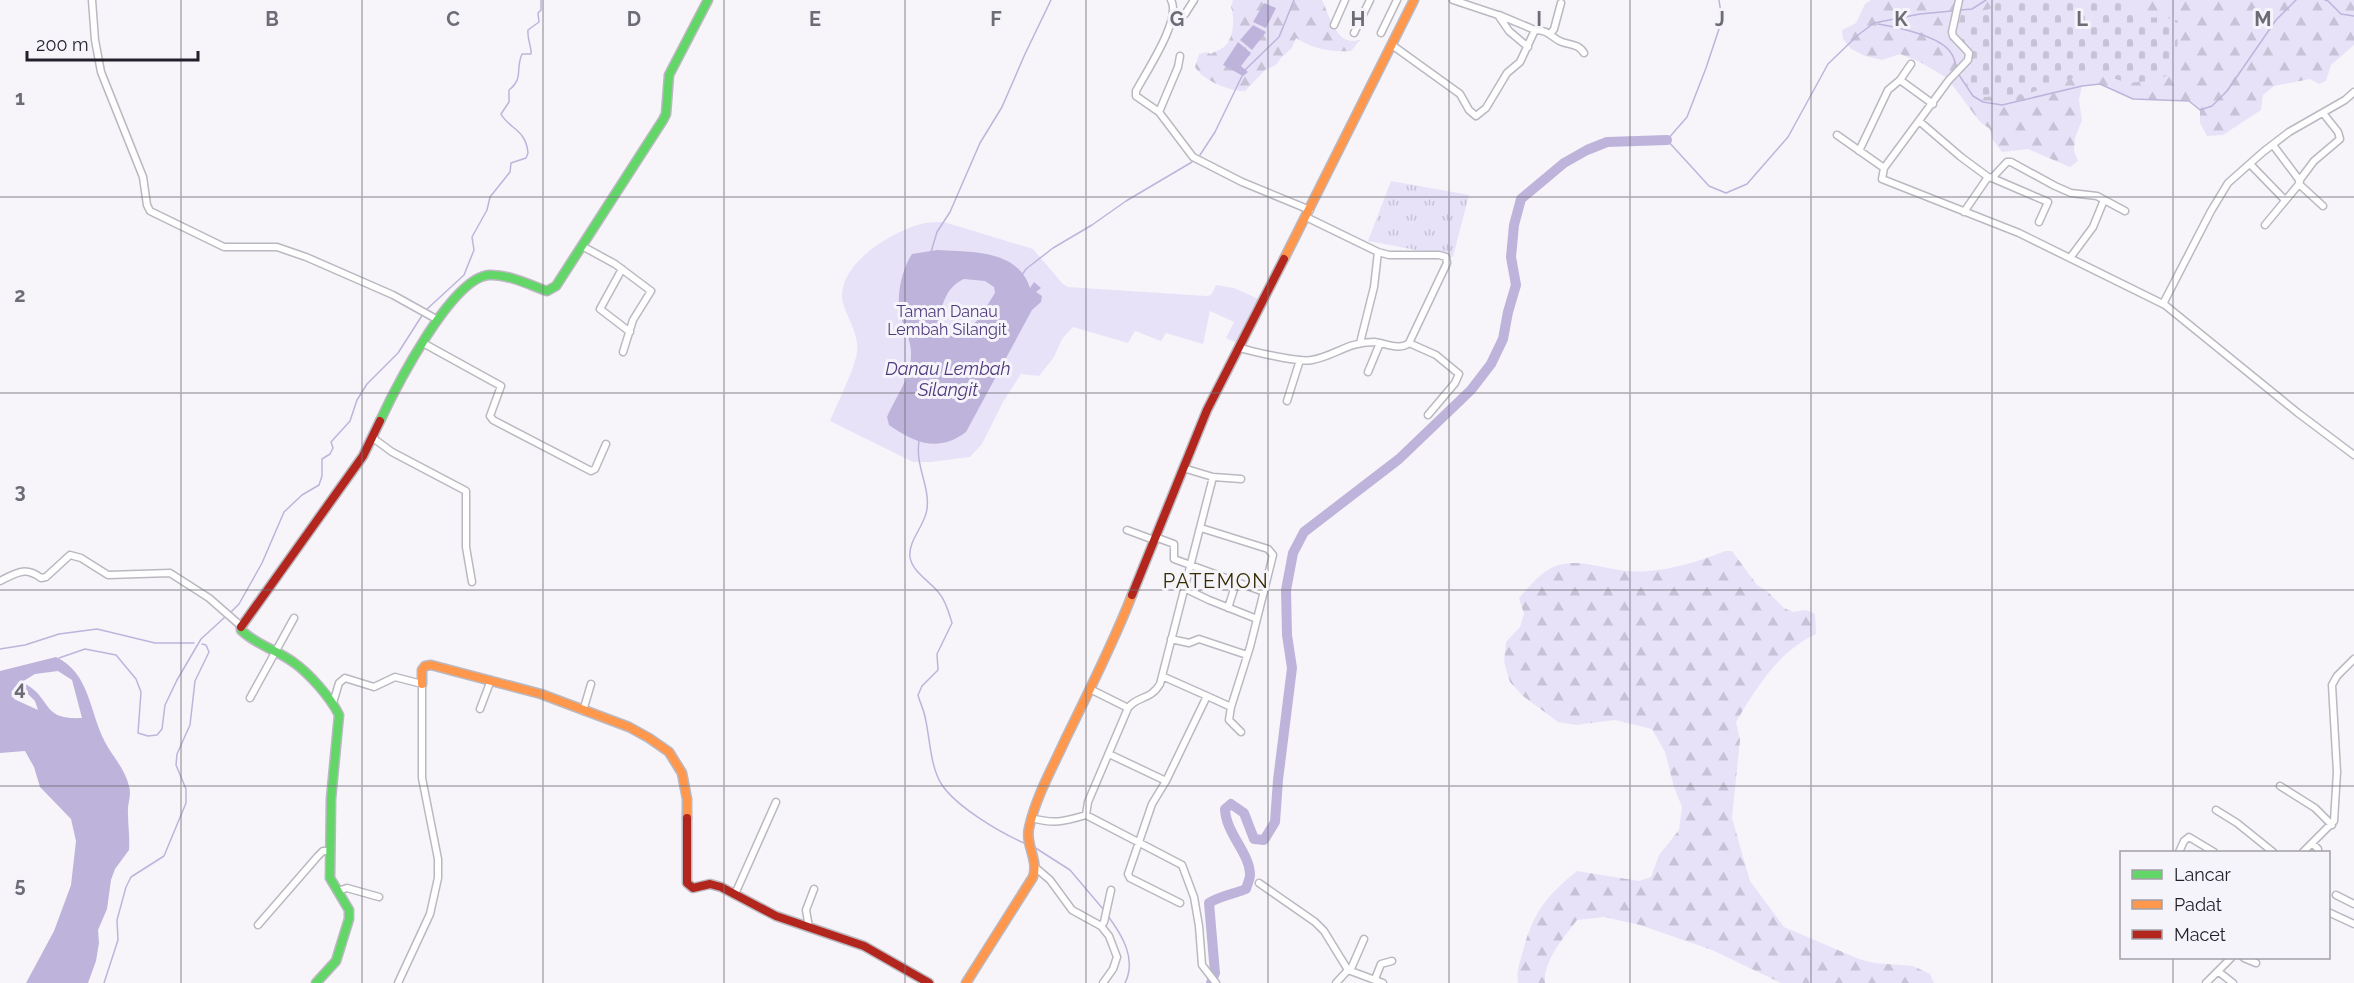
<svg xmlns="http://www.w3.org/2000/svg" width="2354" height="983" font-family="Raleway,sans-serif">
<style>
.grass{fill:url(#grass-tufts)}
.forest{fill:url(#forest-firs)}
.cemetery{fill:url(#cemetery-stones)}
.park{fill:#e8e2f9}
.water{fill:#beb4db;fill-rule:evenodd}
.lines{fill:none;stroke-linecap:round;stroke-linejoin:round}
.stream{stroke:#beb4db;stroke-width:1.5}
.river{stroke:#beb4db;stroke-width:10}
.street-casing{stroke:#bab8c0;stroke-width:9}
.fast-casing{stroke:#bab8c0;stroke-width:11}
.slow-casing{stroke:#bab8c0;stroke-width:11}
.jam-casing{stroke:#bab8c0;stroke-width:11}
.street{stroke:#fefefe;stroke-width:6}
.fast{stroke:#63d668;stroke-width:8}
.slow{stroke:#ff974d;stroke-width:8}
.jam{stroke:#b3261e;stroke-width:8}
.grid{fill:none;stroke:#6d6b74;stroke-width:1.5;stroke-opacity:0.55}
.labels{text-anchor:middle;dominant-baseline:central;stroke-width:6;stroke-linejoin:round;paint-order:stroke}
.park-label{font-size:16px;fill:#503a7d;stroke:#f6f4fb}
.water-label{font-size:18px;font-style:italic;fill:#4f387b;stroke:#f6f4fb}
.quarter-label{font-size:20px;letter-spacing:1.5px;fill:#372d02;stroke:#f6f4fb}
.grid-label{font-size:20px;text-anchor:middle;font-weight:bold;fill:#6d6b74;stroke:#f6f4fb;stroke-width:6;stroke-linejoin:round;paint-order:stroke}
</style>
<defs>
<pattern id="grass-tufts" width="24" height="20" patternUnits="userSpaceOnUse" patternTransform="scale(1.5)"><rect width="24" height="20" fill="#e8e2f9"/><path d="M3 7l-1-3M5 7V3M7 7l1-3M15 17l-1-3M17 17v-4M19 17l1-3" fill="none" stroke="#c7c2d6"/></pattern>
<pattern id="forest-firs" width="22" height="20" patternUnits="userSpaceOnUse" patternTransform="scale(1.5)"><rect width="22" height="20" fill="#e8e2f9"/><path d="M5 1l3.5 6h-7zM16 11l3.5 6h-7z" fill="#c7c2d6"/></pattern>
<pattern id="cemetery-stones" width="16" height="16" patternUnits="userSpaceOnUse" patternTransform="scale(1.5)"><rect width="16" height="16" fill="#e8e2f9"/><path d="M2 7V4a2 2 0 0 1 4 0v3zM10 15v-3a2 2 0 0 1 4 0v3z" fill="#c7c2d6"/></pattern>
</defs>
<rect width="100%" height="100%" fill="#f7f5fa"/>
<path class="grass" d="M1391 181 1469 195 1453 257 1368 241Z"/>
<path class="forest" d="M1233 0H1322C1330 16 1336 47 1360 40L1351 51C1330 52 1313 49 1296 38L1292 48 1281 58 1276 65 1265 70 1245 91C1231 92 1202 80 1195 67L1199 54 1206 52 1211 54C1215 51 1220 50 1224 47 1234 39 1235 18 1231 7Z
M1871 0H2354V45L2331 65 2326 81 2319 84 2310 79 2274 86 2263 95 2261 110 2223 135 2207 136 2200 123V110L2189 101 2133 99 2100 84 2082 86 2079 100 2082 120 2075 138 2074 151 2078 161 2070 167 2028 149 2002 152 1992 139 1990 129 1980 122 1947 78 1920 62 1900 54 1882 60 1865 56 1851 49 1843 39 1842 30 1856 23 1865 4Z
M1725 551H1732L1757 585 1767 591 1784 608 1793 612 1806 610 1815 614 1816 634C1779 651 1756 688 1736 722L1740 740 1732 818 1750 881 1784 927 1859 959 1874 963 1913 966 1930 974 1934 983H1781L1712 950 1640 925 1604 917 1577 920C1563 939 1544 959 1545 983H1518C1516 971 1520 962 1523 951 1533 913 1546 896 1577 871L1639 881 1651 877 1659 855 1679 830 1682 807 1674 787 1665 752 1652 729 1615 720 1576 725 1558 722 1523 696 1510 682 1504 662 1506 642 1520 627 1524 614 1519 598C1528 588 1540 573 1553 567 1576 557 1603 569 1626 571 1658 574 1696 563 1725 551Z"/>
<path class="cemetery" d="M1996 0H2127L2125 8C2147 25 2157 12 2178 21L2177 59 2172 72 2159 80 2127 83 2093 71 2027 94 1985 97 1973 92 1968 85 1963 72C1980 55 1968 53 1960 39 1956 31 1959 23 1961 15L1990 9Z"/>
<path class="park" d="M944 222 1033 249 1063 284 1068 287 1207 296 1211 295 1216 285 1234 288 1263 301 1241 345 1226 338 1234 322 1210 311 1203 344 1166 333 1161 341 1135 331 1128 343 1073 327 1062 339 1054 357 1039 376 1021 374 1003 402 982 444 970 457 931 462H913L830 421C837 404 855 368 857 352 860 331 841 311 842 294 844 260 892 232 921 224 928 222 937 222 944 222Z"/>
<path class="water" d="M1264 3 1276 8 1266 28 1253 22Z
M1253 25 1266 32 1252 50 1240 40Z
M1238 42 1251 53 1241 66 1248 72 1243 76 1223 65Z
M937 250C970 252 1018 249 1030 288L1034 282 1041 288 1036 292 1042 296 1041 302 1032 310 966 432C938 453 915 443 889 425L887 417C896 396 912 377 911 352 911 341 904 328 901 317 895 298 902 269 912 254ZM964 279 985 281 994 287 995 293C981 314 975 333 948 336L939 317C944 300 947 287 964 279Z
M56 657C90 673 89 711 105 742 113 757 125 769 129 786 132 796 127 804 128 813 128 826 130 838 129 850L115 869 111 880 107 909 98 930 99 943 96 961 88 983H26L54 931 71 885 76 841 71 819 40 787 34 767 25 751 0 753V671ZM58 671 72 680 82 718C39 720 54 698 22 682L35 674ZM28 694 35 701 38 710 14 699 16 695Z"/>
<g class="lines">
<path class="stream" d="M1719 0 1722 20 1706 68 1687 117 1667 140 1709 186 1726 193 1747 184 1788 137 1828 64 1858 35 1874 23 1920 14 1952 11
M2325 0 2328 1 2341 14 2354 16
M1961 10 1972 9 1986 0
M1878 24C1896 27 1941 36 1951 53 1954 57 1955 62 1956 66
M1245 70 1279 37 1294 0
M1959 75 1973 96 1983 102 2002 105 2082 86 2100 84 2133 99 2189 101 2200 110 2212 106 2227 91 2276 20 2296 0
M1200 155 1215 132 1243 74
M931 252 937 232 950 212 980 143 1002 107 1025 54 1051 0
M1022 275 1026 269 1053 248 1092 225 1126 201 1192 162
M426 310 464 275 474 250 472 237 487 210 490 197 510 172 511 163 526 158 528 153C526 129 509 129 501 114L509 102V90C524 78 515 70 522 54H531C532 47 527 40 528 30L539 22 538 13 541 10V0
M919 441C915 466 930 486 927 509 925 526 908 540 910 557 912 572 931 582 939 593 946 601 949 613 952 623L937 654 938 670 922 686 918 695C920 703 924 710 925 717 930 737 930 767 942 785 957 807 999 832 1024 843
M229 614 239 604 262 563 284 512 302 495 319 485 322 476V459L330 454 333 448 331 442 350 421 357 400 367 384 398 353 423 314
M0 649 25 645 59 634 97 629 155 643H194
M59 658 85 649 116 655 136 679 141 692 138 733 148 736 157 735 162 729 165 705 177 680 201 639 225 617
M1034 847 1070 870 1103 909
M1108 916C1122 935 1137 959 1125 983
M104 983 118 940 117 920 126 887 131 877 164 856 186 803V789L176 765 177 754 190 725 195 681 209 652 206 645 202 644"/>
<path class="river" d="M1211 983 1215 973 1209 903C1220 896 1234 894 1246 889 1247 885 1250 879 1250 875 1250 853 1226 834 1225 809L1231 804 1244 813 1254 839 1264 840 1275 822 1278 780 1292 668 1287 635 1286 590 1293 553 1304 532 1399 459 1471 390 1491 364 1503 339 1508 312 1516 285 1511 257 1514 225 1521 199 1564 163 1587 150 1607 142 1667 140"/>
<g class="street-casing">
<path id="street" d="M92 0 95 40 101 72 143 177 147 205 150 211 224 247H277L306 257 393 295 438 320
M1171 0C1182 19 1146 72 1136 91V96L1159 112 1193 157 1242 182 1310 210
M1453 0 1498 15 1509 31 1528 47
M1959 0 1952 32 1953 36 1969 53 1968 60 1949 80 1884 168 1882 179 2019 233 2165 305
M1185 14 1194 0
M1499 15 1535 30
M1334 25 1345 0
M1354 33 1370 0
M1381 33 1397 0
M1551 33 1554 29 1561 3
M1392 45 1460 94 1469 110 1476 116 1486 108 1507 73 1520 62 1535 30C1550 30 1551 38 1562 42 1570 45 1579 44 1584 53
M1900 80 1933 104
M2354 92 2345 100 2289 132 2263 152 2228 183 2211 211 2164 302 2165 305 2298 413 2354 455
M1159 112 1178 67 1180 56
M1919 121 1961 157 1988 177 1964 212
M1837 135 1884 168
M2273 145 2300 181 2299 184 2323 206
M1859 151 1888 90 1900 80 1911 64
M2250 164 2285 200
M1988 177 1992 178 2007 162H2011L2055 186 2071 193 2097 196 2125 211
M1992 178 2048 202 2039 222
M2299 181 2314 161 2340 139 2338 132 2323 113
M2265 225 2299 184
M582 246 615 264 651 291 633 320 623 352
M2070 258 2093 227 2104 200
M622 269 600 309 630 332
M423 343 501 386 490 416 493 420 591 471 595 469 606 444
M1360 343 1374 287 1378 252
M1409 343 1436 355 1459 374 1455 383 1428 415
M1239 348C1257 352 1296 363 1312 360 1335 356 1347 342 1374 342 1385 343 1400 351 1409 343L1447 263 1446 257 1439 255H1389L1378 252 1306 217
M1368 372 1380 343
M1287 401 1300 360
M373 438 392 452 466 491V547L472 582
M1213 477 1241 479
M1201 528 1268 549 1273 555 1250 647 1231 707 1229 720 1241 732
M1127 530 1154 540
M1155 537 1174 544V559L1264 592
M0 581C16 573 25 566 41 578L46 577 70 555 81 558 108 575 170 573 209 598 241 626
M1184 588 1209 600 1257 619
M1228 608 1236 583
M1171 639 1189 643 1199 639 1247 655
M1162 676 1207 696 1166 781 1152 804 1128 874 1130 878 1180 903
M1090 689 1128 708 1088 802 1086 815 1182 865 1194 897 1199 926 1202 965 1216 983
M1207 696 1231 707
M250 698 294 618
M333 703 339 683 345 678 374 687 395 677 422 684V778L438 859V878L430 914 398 983
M1128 708C1138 695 1150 701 1160 684L1213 477 1183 468
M480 709 491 680
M583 711 591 684
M1109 754 1166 781
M2280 786 2315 808 2332 825
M2216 810 2237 823 2273 852
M1031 818C1054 824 1063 822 1086 815
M2313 844 2318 849V852
M2179 852 2184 841 2189 837 2214 852
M2303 852 2334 821 2337 772 2332 685 2337 676 2354 659
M1036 868 1050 880 1072 910 1101 926 1109 936 1117 957 1113 969 1103 983
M1259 883 1315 922 1324 931 1348 970
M338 891 347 888 379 897
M735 894 776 802
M2336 895 2354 904
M2328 912 2354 924
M258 925 318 856 323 851H331
M1101 926 1104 922 1111 890
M809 927 806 910 814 889
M2244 958 2256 963
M1350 971 1364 939
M2219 972 2233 983
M1375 979 1381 964 1392 961
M1336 983 1348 970 1383 983
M2206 983 2231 958"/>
</g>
<g class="fast-casing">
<path id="fast" d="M380 421C395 389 451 278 489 275 508 274 530 285 547 291L556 286 663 120 666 114 669 75 708 0
M241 627V630C256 645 277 650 293 662 309 673 331 698 339 715L331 799 330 878 349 910V919L336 961 316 983"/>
</g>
<g class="slow-casing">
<path id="slow" d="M1284 259 1414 0
M422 684V670L425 666 431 665 541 694 629 727 649 738 669 752 682 773 687 799V818
M966 983 1033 877C1039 860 1025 845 1029 828 1036 796 1053 767 1066 738 1089 691 1113 644 1132 595"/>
</g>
<g class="jam-casing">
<path id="jam" d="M1132 595 1207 410 1284 259
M241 627 363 456 380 421
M687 818V883L693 888 710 884 721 887 776 916 864 946 929 983"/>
</g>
<use href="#street" class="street"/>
<use href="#fast" class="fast"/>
<use href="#slow" class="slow"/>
<use href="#jam" class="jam"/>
</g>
<path class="grid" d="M181 0V983M362 0V983M543 0V983M724 0V983M905 0V983M1086 0V983M1268 0V983M1449 0V983M1630 0V983M1811 0V983M1992 0V983M2173 0V852M0 197H2354M0 393H2354M0 590H2354M0 786H2354M2173 958V983"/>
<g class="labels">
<g class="park-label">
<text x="947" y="311">Taman Danau<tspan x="947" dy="18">Lembah Silangit</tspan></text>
</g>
<g class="water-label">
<text x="948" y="368">Danau Lembah<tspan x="948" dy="21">Silangit</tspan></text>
</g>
<g class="quarter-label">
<text x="1216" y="581">PATEMON</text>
</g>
</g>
<g class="grid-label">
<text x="272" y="26">B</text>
<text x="453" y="26">C</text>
<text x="634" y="26">D</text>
<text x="815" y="26">E</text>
<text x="996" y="26">F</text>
<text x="1177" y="26">G</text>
<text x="1358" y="26">H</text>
<text x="1539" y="26">I</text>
<text x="1720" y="26">J</text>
<text x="1901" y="26">K</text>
<text x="2082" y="26">L</text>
<text x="2263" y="26">M</text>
<text x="20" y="105">1</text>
<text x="20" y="302">2</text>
<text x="20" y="498">3</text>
<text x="20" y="695">4</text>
<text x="20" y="892">5</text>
</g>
<rect x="2120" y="851" width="210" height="108" fill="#f6f4fb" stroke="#a29fa8" stroke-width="1.5"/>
<rect x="2132" y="870" width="30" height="9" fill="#63d668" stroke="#a29fa8" stroke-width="1.5"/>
<text x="2174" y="881" font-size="18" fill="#23202c">Lancar</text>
<rect x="2132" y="900" width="30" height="9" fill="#ff974d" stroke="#a29fa8" stroke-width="1.5"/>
<text x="2174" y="911" font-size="18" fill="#23202c">Padat</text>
<rect x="2132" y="930" width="30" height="9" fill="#b3261e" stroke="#a29fa8" stroke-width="1.5"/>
<text x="2174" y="941" font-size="18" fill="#23202c">Macet</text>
<path d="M27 51v9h171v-9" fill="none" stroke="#23202c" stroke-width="3"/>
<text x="36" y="51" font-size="18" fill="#23202c" stroke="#f6f4fb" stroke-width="4.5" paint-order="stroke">200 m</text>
</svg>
